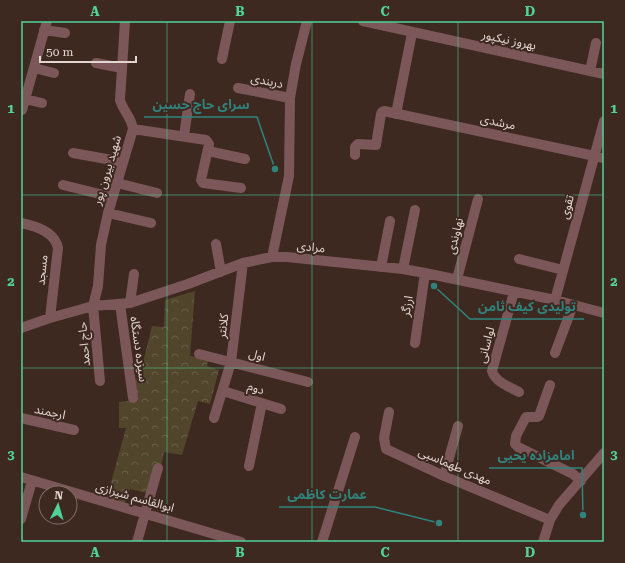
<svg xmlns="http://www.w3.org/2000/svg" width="625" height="563" font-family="'Roboto Serif','Noto Sans Arabic',serif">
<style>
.park{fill:url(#park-crowns)}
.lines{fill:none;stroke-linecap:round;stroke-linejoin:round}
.street{stroke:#7c5759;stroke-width:10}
.grid{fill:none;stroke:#4fd399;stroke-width:1;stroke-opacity:0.55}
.labels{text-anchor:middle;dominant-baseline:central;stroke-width:4;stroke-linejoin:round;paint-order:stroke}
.street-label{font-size:12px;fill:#e3d5d0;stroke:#3e2921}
.leader{fill:none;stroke:#2f847d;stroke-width:1.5}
.callout-dot{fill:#2f847d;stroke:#3e2921;stroke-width:1.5}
.callout-label{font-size:13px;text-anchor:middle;font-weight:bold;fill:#2f847d;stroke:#3e2921;stroke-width:4;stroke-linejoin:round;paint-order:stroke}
.neatline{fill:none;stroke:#4fd399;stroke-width:1.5}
.grid-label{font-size:13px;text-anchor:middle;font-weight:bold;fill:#4fd399}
</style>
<defs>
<pattern id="park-crowns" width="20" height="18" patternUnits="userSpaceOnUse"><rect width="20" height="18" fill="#51462b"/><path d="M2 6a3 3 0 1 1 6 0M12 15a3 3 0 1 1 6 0" fill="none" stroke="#6a6049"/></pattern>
</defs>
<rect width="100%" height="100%" fill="#3e2921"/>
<path class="park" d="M195 291 190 356 208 360 207 366 219 370 210 404 198 401 182 455 164 452 161 466 147 493 130 489 125 503 107 497 126 428H119V402L135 400 132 380 139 379 152 326 164 327 165 300Z"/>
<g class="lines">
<path class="street" d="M363 21 604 74
M44 30 65 33
M222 59 230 21
M96 63 122 68
M34 68 54 73
M590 71 596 43
M238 88 290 98
M25 99 42 103
M21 110H22L47 21
M396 114 412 33
M133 129 206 140 209 144 201 180 203 183 241 188
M184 136 190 94
M208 151 245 159
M73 153 123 162
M355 155V147L358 144 376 145 381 114 382 112 384 111 604 158
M117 183 157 193
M63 185 112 197
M108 213 151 223
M21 223C36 226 55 232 58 248L50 318
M216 244 221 272
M272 257 289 176 290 98 296 64 307 21
M519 259 563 270
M381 267 390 221
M403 269 415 210
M457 279 478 199
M514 292 492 371C495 382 510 387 519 392
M555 300 604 121
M130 303 134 274
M120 304 133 398
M21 328 50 318 93 306 130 303 188 284 243 263 272 257H287L403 269 425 273 555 300 604 313
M415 343 425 273
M555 353 573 305
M199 354 308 382
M100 381 93 306 98 286 101 245 108 213 133 129C132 118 123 111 120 100L125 21
M550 385 539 416 537 417H526L516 436 515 444 518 447 573 474 581 481
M223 391 281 409
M389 412 384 438 386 449 444 476 550 520
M21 418 74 430
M214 418 231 362 243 263
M249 466 262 403
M444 476 458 426
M21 477 241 542
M21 519 32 481
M137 542 158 468
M322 542 355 437
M543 542 550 520 559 505 604 453"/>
</g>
<path class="grid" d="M167 21V542M312 21V542M458 21V542M21 195H604M21 368H604"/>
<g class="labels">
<g class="street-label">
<text transform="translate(509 40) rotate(12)">بهروز نیکپور</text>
<text transform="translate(267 81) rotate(11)">دربندی</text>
<text transform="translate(498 122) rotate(12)">مرشدی</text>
<text transform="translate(107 170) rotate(-73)">شهید بیرون پور</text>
<text transform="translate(567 207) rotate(-75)">تقوی</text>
<text transform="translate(455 236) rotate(-76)">نهاوندی</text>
<text transform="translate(311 247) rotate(6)">مرادی</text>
<text transform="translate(42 270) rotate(-84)">مسجد</text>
<text transform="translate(407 306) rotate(-81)">ارزگر</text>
<text transform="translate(223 326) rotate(-83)">کلانتر</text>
<text transform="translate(84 344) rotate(-95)">حاج احمد</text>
<text transform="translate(486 345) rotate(-75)">لواسانی</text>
<text transform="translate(139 349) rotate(82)">سیزده دستگاه</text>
<text transform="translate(257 355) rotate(15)">اول</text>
<text transform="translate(256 388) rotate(18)">دوم</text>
<text transform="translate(50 412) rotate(12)">ارجمند</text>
<text transform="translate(455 466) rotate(23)">مهدی طهماسبی</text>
<text transform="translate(135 497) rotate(16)">ابوالقاسم شیرازی</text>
</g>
</g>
<path class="leader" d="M275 169L257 117H144M434 286L470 319H584M583 515L582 468H489M439 523L375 507H279"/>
<g class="callout-dot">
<circle cx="275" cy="169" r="4"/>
<circle cx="434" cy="286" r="4"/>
<circle cx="583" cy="515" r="4"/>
<circle cx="439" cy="523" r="4"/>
</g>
<g class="callout-label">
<text x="201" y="109">سرای حاج حسین</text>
<text x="527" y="311">تولیدی کیف ثامن</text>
<text x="536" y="460">امامزاده یحیی</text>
<text x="327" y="499">عمارت کاظمی</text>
</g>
<rect width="625" height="563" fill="none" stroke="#3e2921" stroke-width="44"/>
<g transform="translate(58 505) rotate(5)"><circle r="19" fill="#3e2921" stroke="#806e67"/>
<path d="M0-3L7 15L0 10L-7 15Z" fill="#4fd399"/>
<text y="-6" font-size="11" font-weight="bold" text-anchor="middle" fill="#e3d5d0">N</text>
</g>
<path d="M40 56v6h96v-6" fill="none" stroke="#e3d5d0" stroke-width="2"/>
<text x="46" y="56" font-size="12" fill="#e3d5d0" stroke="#3e2921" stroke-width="3" paint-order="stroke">50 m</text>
<rect x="22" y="22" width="581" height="519" class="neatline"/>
<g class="grid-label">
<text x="95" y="16">A</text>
<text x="240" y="16">B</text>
<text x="385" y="16">C</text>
<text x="530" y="16">D</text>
<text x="11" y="113">1</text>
<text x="614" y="113">1</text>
<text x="11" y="286">2</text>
<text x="614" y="286">2</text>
<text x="11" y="459">3</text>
<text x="614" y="459">3</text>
<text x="95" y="557">A</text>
<text x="240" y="557">B</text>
<text x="385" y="557">C</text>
<text x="530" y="557">D</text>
</g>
</svg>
